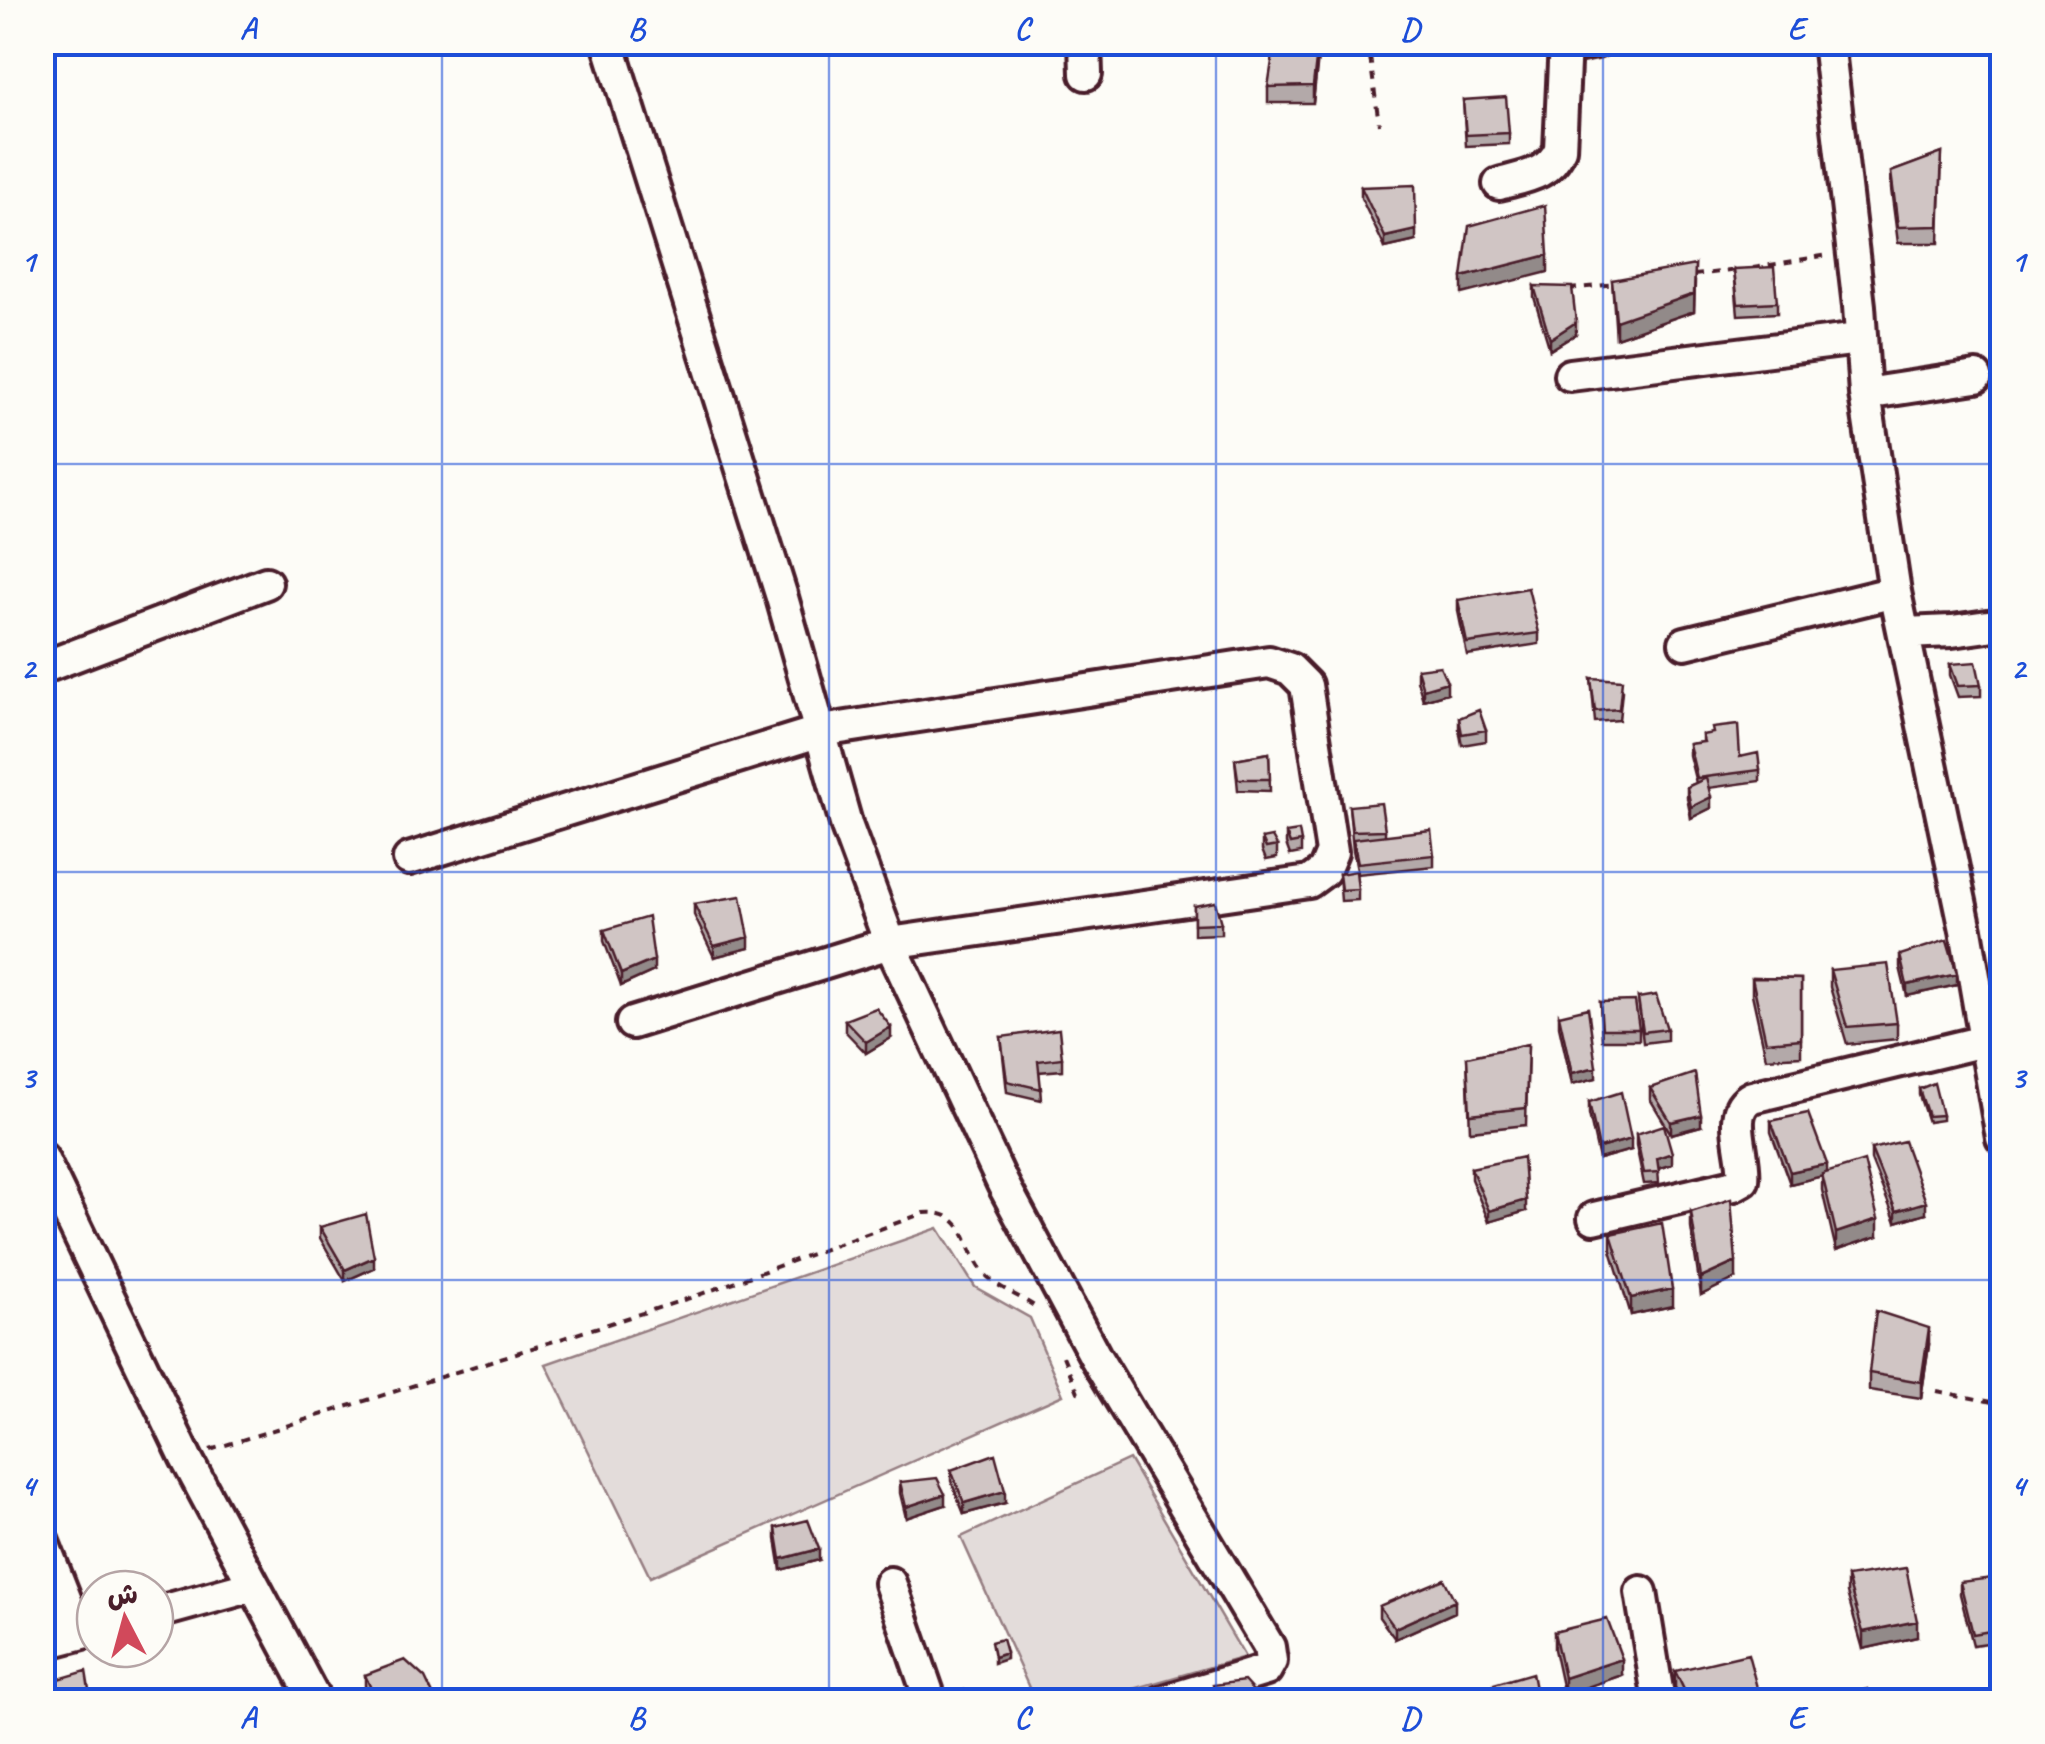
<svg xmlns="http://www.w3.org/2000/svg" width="2045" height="1744" font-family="Caveat,'Playpen Sans Arabic',sans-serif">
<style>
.green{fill:#e3dcda;stroke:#967e82;stroke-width:2.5}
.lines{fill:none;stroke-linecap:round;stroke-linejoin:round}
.minor-casing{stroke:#4a1f2b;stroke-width:38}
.path{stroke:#4a1f2b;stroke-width:4;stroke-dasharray:8 8;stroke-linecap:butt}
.minor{stroke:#fdfcf7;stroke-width:30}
.wall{fill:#b3a9a9;stroke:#4a1f2b;stroke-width:2.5}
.shaded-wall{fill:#928a89;stroke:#4a1f2b;stroke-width:2.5}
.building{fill:#d0c5c4;stroke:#4a1f2b;stroke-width:2.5}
.grid{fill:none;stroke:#1d4ed8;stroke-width:2.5;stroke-opacity:0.55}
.neatline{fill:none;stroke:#1d4ed8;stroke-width:4}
.grid-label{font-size:32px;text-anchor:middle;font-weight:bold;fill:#1d4ed8}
</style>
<rect width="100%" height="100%" fill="#fdfcf7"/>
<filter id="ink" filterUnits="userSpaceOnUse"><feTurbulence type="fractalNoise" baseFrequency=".01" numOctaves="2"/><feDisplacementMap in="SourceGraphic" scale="20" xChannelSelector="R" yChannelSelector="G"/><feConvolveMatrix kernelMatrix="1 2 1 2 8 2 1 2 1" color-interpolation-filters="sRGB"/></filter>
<g filter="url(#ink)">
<path class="green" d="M938 1228 975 1287 1030 1318 1063 1395 650 1577 546 1364Z
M1129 1459 1245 1657 1092 1701H1035L961 1537Z"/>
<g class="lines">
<g class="minor-casing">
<path id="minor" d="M608 42 781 594 847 827 890 943 1003 1184 1095 1356 1269 1647 1271 1661 1266 1670 1161 1702
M1085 42 1086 74
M1828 42 1859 306 1865 394 1895 592 1966 930 2002 1138
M1565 48 1596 42
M1499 184C1524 177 1549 175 1560 149L1565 42
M1570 375 1859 339
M1865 394 1976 377
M1905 633 1952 631 2002 624
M1685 643 1895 592
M42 668 266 583
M409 859 821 731 1269 662 1290 669 1306 685 1332 852 1324 871 1309 882 890 943 632 1023
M42 1158 186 1458 316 1702
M1594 1218 1734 1185 1743 1180C1747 1154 1724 1111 1752 1097L1984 1041
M42 1540 79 1634
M890 1583 931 1702
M1641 1592 1659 1702
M155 1613 253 1586
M42 1644 95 1630"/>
</g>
<path class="path" d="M1368 42 1379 124
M1753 268 1828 255
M1694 275 1739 270
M1569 289 1615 284
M1063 1356 1078 1392 1084 1394
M1937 1391 2002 1404
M210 1450 693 1297 924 1213C972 1209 962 1255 990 1279 1003 1290 1023 1298 1037 1308"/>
<use href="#minor" class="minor"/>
</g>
<path class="wall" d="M629 42H648V48L631 49Z
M1319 42 1313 103H1268V87Z
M1463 100 1509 133V144L1466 146Z
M1942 153 1939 243H1898L1891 189V172Z
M1361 187 1416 241 1385 248 1361 198Z
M1734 269 1777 302V313L1738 315Z
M1612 280 1695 282 1694 311 1616 338Z
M1534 286 1576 334 1550 350 1534 297Z
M1458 600 1539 633V644L1467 655 1458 611Z
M1950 664 1981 685V696L1958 697 1950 675Z
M1417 669 1447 693 1423 700 1417 680Z
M1591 678 1622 691 1619 720 1595 722Z
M1459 718 1486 730V741L1462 745 1459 729Z
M1702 735 1760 770V781L1708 788 1711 808 1691 818 1687 798V787L1696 783 1689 755V744L1702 742Z
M1269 753 1270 791 1238 790 1235 759Z
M1349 806 1385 830V835L1434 855V866L1358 874 1353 850Z
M1286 833 1301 842V853L1290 855 1286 844Z
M1262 839 1277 846V858L1266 860 1262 850Z
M1339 874 1358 889V900L1341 901Z
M694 904 749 948 714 957 694 915Z
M1194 906 1221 923V934L1194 935Z
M604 930 654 971 621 986 604 941Z
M1900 955 1957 985 1907 996 1900 967Z
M1830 970 1897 1023V1039L1847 1044 1830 987Z
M1752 978 1801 979V1056L1766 1058 1752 994Z
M1638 998 1667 1029V1040L1643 1043Z
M1600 1002 1639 1029V1040H1602Z
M1559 1015 1596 1078 1572 1084 1559 1026Z
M845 1020 891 1038 866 1053 845 1031Z
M1001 1037 1062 1058V1070L1039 1072 1041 1100 1007 1092Z
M1528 1044 1526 1125 1470 1131 1467 1057Z
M1650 1088 1701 1126 1671 1134 1650 1099Z
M1919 1089 1942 1115V1120L1928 1122 1919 1095Z
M1589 1102 1631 1150 1599 1159 1589 1114Z
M1771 1121 1827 1172 1878 1236 1836 1250 1822 1190V1176L1790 1184 1771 1132Z
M1636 1134 1672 1164 1658 1169 1659 1183 1644 1184 1636 1145Z
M1871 1149 1926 1213 1896 1222 1871 1160Z
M1471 1168 1526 1211 1489 1222 1471 1179Z
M1691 1212 1736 1278 1701 1295 1691 1228Z
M320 1227 374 1268 345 1281 320 1238Z
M1611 1234 1672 1306 1631 1315 1611 1250Z
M1929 1345 1921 1398 1869 1390V1373Z
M951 1470 1005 1503 964 1514 951 1481Z
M900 1482 945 1505 906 1518 900 1493Z
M776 1528 819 1560 781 1570 776 1539Z
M1847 1577 1917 1637 1863 1649 1847 1593Z
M1960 1582 2002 1584V1641L1973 1645 1960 1594Z
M1379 1606 1455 1612 1395 1639 1379 1617Z
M1554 1632 1622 1675 1564 1695 1554 1649Z
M1675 1671 1760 1699V1702H1682L1675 1687Z
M365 1675 434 1702H372L365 1686Z
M52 1681 91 1702H55L52 1692Z"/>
<path class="shaded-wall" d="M1318 42H1319V48L1313 103V86Z
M1416 230V241L1385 248V237Z
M1548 255V272L1462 294V277Z
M1695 265 1694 311 1616 338V321Z
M1576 322V334L1550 350V339Z
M1447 682V693L1423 700V689Z
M1711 797V808L1691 818V807Z
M749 937V948L714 957V946Z
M654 960V971L621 986V974Z
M1957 974V985L1907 996V985Z
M891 1027V1038L866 1053V1042Z
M1596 1067V1078L1572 1084V1073Z
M1701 1115V1126L1671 1134V1122Z
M1631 1139V1150L1599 1159V1148Z
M1672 1153V1164L1657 1169V1158Z
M1827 1164V1175L1790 1184V1172Z
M1526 1200V1211L1489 1222V1211Z
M1926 1202V1213L1896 1222V1211Z
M1878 1219V1236L1836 1250V1233Z
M374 1257V1268L345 1281V1270Z
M1736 1262V1278L1701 1295V1278Z
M1672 1289V1306L1631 1315V1298Z
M1929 1328V1345L1921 1398V1382Z
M1005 1491V1503L964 1514V1503Z
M945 1494V1505L906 1518V1507Z
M819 1549V1560L781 1570V1559Z
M1455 1601V1612L1395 1639V1628Z
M1917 1621V1637L1863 1649V1632Z
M1006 1653V1659L994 1663V1657Z
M1622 1659V1675L1564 1695V1678Z
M394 1691V1702H386V1696Z"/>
<path class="building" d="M1275 42H1318L1313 86 1268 87Z
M1506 97 1509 133 1466 135 1463 100Z
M1942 153 1939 226 1898 227 1891 172Z
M1415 185 1416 230 1385 237 1361 187Z
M1545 205 1548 255 1462 277 1469 226Z
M1695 265 1694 294 1616 321 1612 280Z
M1774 267 1777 302 1738 304 1734 269Z
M1534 286 1572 287 1576 322 1550 339Z
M1528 588 1539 633 1467 643 1458 600Z
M1976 662 1981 685 1958 686 1950 664Z
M1440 666 1447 682 1423 689 1417 669Z
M1591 678 1622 680 1619 709 1595 711Z
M1479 710 1486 730 1462 734 1459 718Z
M1738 725 1740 757 1758 753 1760 770 1697 778 1689 744 1704 742 1702 735 1713 733 1712 728Z
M1269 753 1270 779H1238L1235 759Z
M1706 778 1711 797 1691 807 1687 787Z
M1381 803 1385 830 1352 831 1349 806Z
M1431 830 1434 855 1358 863 1353 839Z
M1299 831 1301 842 1290 844 1286 833Z
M1272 837 1277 846 1266 848 1262 839Z
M1356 871 1358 889 1341 890 1339 874Z
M741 896 749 937 714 946 694 904Z
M1215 902 1221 923 1194 924V906Z
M648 917 654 960 621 974 604 930Z
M1947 940 1957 974 1907 985 1900 955Z
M1888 964 1897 1023 1847 1027 1830 970Z
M1752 978 1801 979V1039L1766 1042Z
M1656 995 1667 1029 1643 1032 1638 998Z
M1635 1001 1639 1029H1602L1600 1002Z
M876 1008 891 1027 866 1042 845 1020Z
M1588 1008 1596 1067 1572 1073 1559 1015Z
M1059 1029 1062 1058 1038 1061 1041 1089 1007 1081 1001 1037Z
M1528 1044 1526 1108 1470 1114 1467 1057Z
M1695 1073 1701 1115 1671 1122 1650 1088Z
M1934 1083 1942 1115 1928 1116 1919 1089Z
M1621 1092 1631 1139 1599 1148 1589 1102Z
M1808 1113 1827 1164 1790 1172 1771 1121Z
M1664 1125 1672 1153 1657 1158 1659 1172 1644 1173 1636 1134Z
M1904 1141 1926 1202 1896 1211 1871 1149Z
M1523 1157 1526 1200 1489 1211 1471 1168Z
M1864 1161 1878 1219 1836 1233 1822 1174Z
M1731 1199 1736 1262 1701 1278 1691 1212Z
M366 1214 374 1257 345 1270 320 1227Z
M1662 1223 1672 1289 1631 1298 1611 1234Z
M1876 1311 1929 1328 1921 1382 1869 1373Z
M995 1454 1005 1491 964 1503 951 1470Z
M937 1478 945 1494 906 1507 900 1482Z
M808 1520 819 1549 781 1559 776 1528Z
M1906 1568 1917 1621 1863 1632 1847 1577Z
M2000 1577 2002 1584V1629L1973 1634 1960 1582Z
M1444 1579 1455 1601 1395 1628 1379 1606Z
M1607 1619 1622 1659 1564 1678 1554 1632Z
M1002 1639 1006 1653 994 1657 991 1642Z
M1748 1654 1760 1699 1747 1702H1690L1675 1671Z
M405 1660 425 1678 434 1697 423 1702H400L394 1691 386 1696 388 1702H377L365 1675Z
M86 1671 91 1702H59L52 1681Z
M1532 1673 1537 1700 1494 1702V1684Z
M1244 1681 1263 1702H1217L1213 1685Z
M1867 1689 1869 1702H1830L1829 1700Z
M964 1690 967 1702H948L946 1696Z
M1005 1697V1702H990Z"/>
</g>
<path class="grid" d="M442 42V1702M829 42V1702M1216 42V1702M1603 42V1702M42 464H2002M42 872H2002M42 1280H2002"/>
<rect width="2045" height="1744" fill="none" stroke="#fdfcf7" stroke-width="110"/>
<g transform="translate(125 1619) rotate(354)"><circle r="48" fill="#fdfcf7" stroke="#b5a4a5" stroke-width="2.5"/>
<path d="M0-8L18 38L0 25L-18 38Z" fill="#d1495b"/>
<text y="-15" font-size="28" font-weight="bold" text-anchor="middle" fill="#4a1f2b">ش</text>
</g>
<rect x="55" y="55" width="1935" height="1634" class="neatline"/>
<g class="grid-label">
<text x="248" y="39">A</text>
<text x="636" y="39">B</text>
<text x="1022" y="39">C</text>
<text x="1410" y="39">D</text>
<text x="1796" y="39">E</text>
<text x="28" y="271">1</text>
<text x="2018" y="271">1</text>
<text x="28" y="679">2</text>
<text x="2018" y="679">2</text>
<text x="28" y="1088">3</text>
<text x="2018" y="1088">3</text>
<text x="28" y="1496">4</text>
<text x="2018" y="1496">4</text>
<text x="248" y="1728">A</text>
<text x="636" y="1728">B</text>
<text x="1022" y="1728">C</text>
<text x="1410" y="1728">D</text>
<text x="1796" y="1728">E</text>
</g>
</svg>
